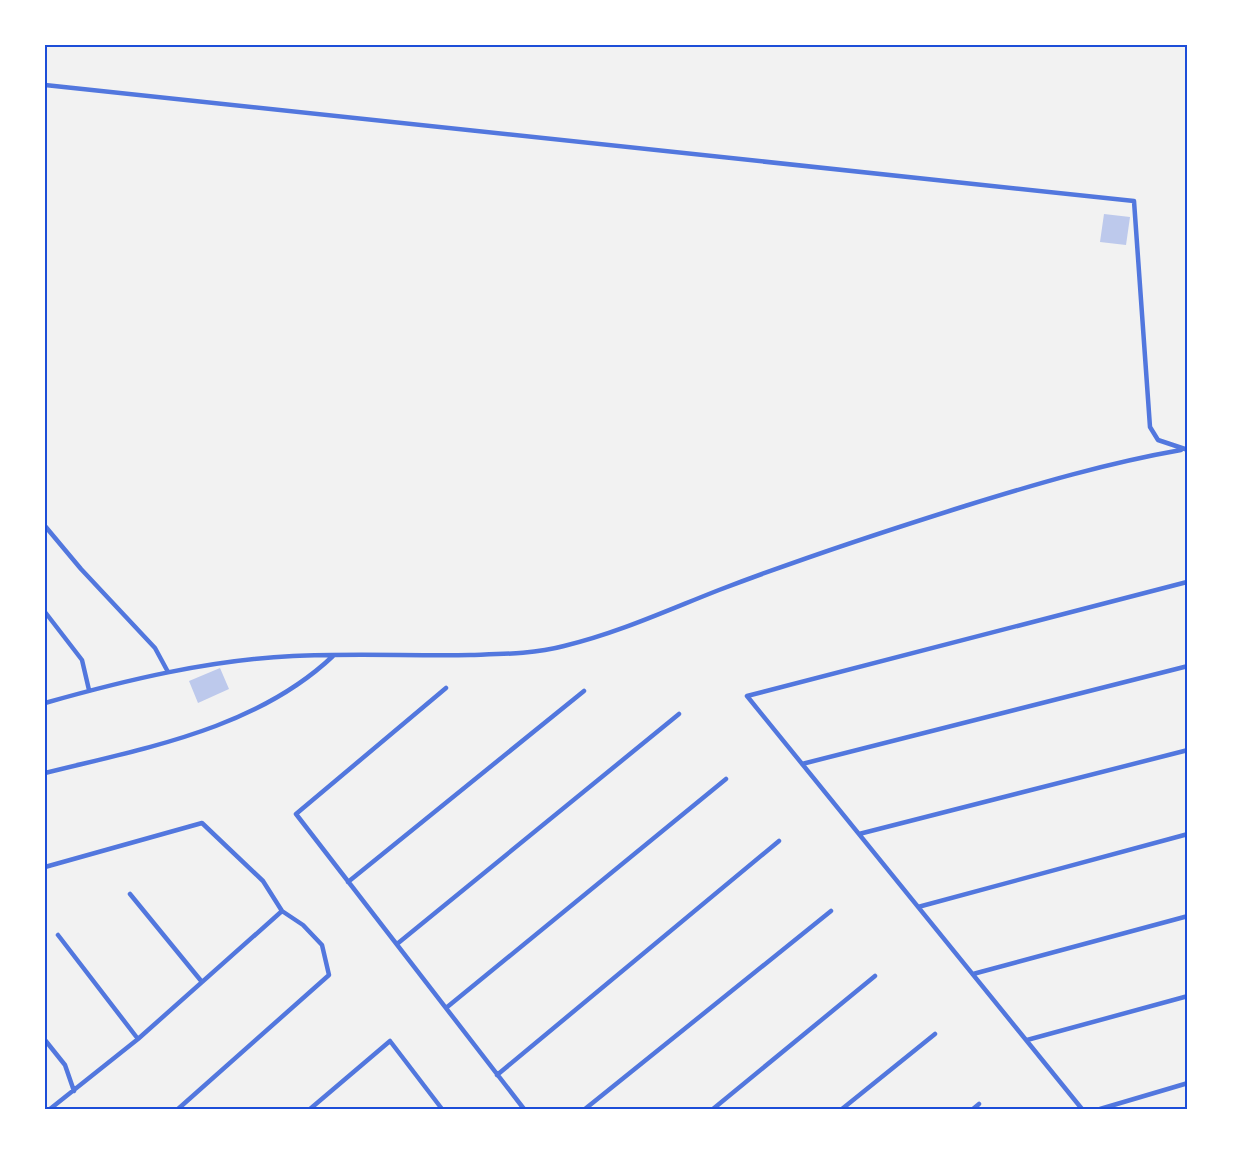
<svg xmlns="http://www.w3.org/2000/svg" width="1233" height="1154" font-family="'IBM Plex Serif',serif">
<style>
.building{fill:#bdc9ec}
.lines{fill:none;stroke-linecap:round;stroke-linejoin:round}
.service{stroke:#5277de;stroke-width:4.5}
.neatline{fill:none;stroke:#1d4ed8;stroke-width:2}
</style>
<rect width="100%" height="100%" fill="#f2f2f2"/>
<path class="building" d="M1104 214 1130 217 1126 245 1100 242Z
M220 668 229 689 198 703 189 681Z"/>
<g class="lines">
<path class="service" d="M45 85 1134 201 1150 427 1158 440 1188 450
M45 526 81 569 155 648 168 672
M45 612 82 660 89 690
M446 688 296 814 524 1109
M45 703C126 680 209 660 293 656 352 653 411 656 470 655 501 654 534 654 564 646 618 633 668 610 719 590 800 559 882 532 965 506 1036 484 1107 463 1181 450
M802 764 1188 666
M45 773C145 748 256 729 333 656
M859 834 1188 750
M45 867 202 823 263 881 282 911 303 925 322 945 329 975 178 1109
M348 882 584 691
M130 894 202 982
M918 907 1188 834
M58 935 138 1039
M397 944 679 714
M973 974 1188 916
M446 1008 726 779
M45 1040 65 1065 74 1091
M1027 1040 1188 996
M497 1075 779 841
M50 1109 138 1039 282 911
M310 1109 390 1041 442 1109
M585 1109 831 911
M713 1109 875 976
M842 1109 935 1034
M973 1109 979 1104
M1082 1109 747 696 1187 582
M1100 1109 1188 1083"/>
</g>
<rect width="1233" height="1154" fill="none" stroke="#ffffff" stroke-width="93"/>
<rect x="46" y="46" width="1140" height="1062" class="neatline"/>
</svg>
